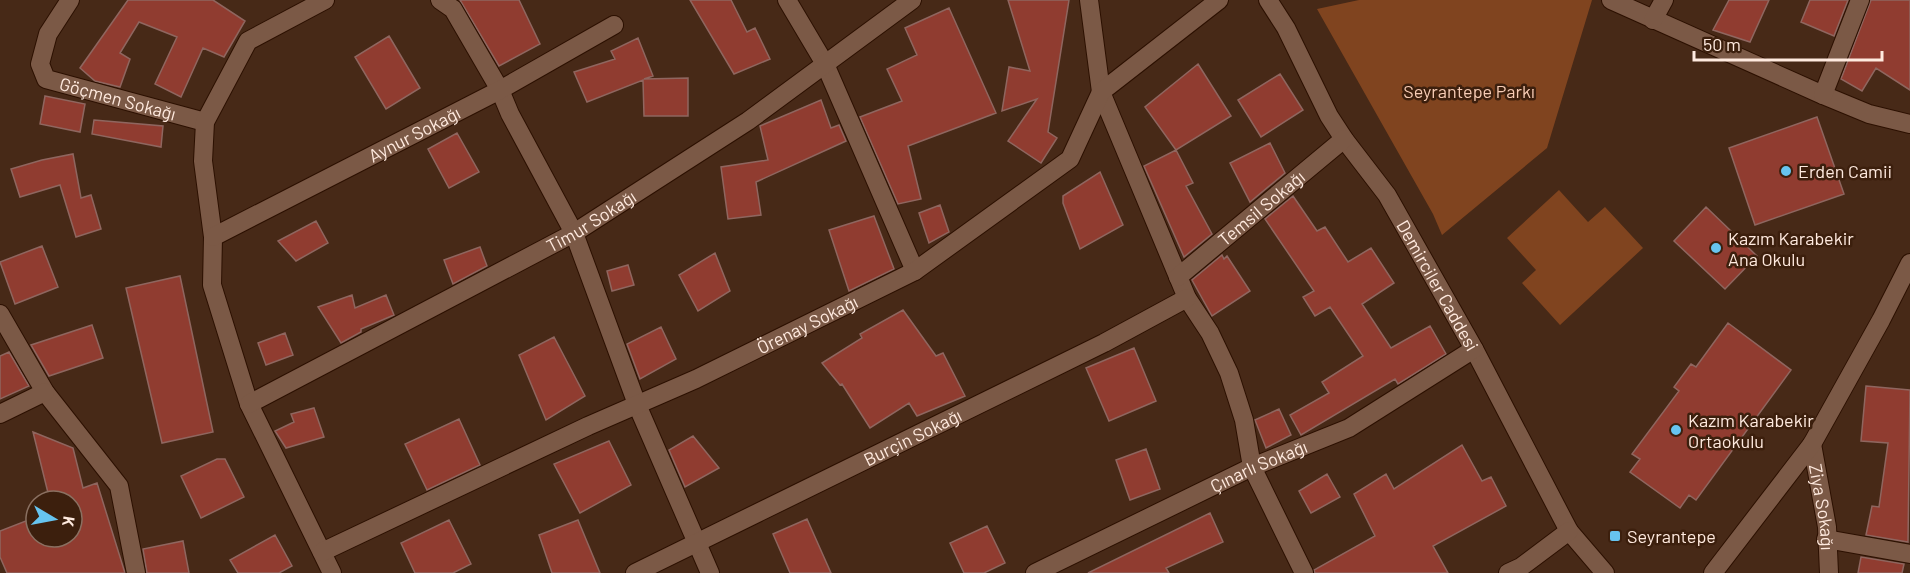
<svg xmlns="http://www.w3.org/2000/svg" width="1910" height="573" font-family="Barlow,sans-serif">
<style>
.green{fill:#80441f}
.building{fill:#903c30;stroke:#8f665f;stroke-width:1.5}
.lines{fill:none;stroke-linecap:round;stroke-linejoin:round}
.minor-casing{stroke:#2c1001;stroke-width:20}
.minor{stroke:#7b5946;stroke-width:18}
.poi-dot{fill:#67c4ef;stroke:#3c1f0d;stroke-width:2}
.labels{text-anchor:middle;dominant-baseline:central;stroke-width:5;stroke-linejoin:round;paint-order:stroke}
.park-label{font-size:18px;fill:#f7ccb5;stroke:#3c1f0d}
.street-label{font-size:18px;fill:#ffeadf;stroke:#3c1f0d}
.poi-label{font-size:18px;fill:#ffeadf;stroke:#3c1f0d;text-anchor:start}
</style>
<rect width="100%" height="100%" fill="#472917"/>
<path class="green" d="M1359 0H1592L1547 148 1442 235 1433 214 1317 9Z
M1559 190 1588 222 1605 207 1643 248 1560 325 1522 283 1536 270 1507 238Z"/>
<path class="building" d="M128 0H213L245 21 224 57 203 48 181 97 155 84 177 37 139 22 120 53 130 59 120 87 95 81 80 68Z
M460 0H519L540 44 499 66Z
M690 0H731L747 32 755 28 770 59 734 74Z
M1008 0H1069L1048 132 1057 138 1041 163 1008 141 1037 99 1002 111 1009 67 1030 71Z
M1729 0H1769L1750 42 1713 30Z
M1810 0H1848L1834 36 1801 22Z
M1871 0H1910V90L1876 68 1862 91 1841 79Z
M949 8 996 113 908 146 921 199 898 204 860 117 902 101 887 69 917 55 905 28Z
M389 36 420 88 386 109 355 57Z
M638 38 653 76 644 79 688 78V116H644L643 80 587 102 574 72 615 59 611 51Z
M1198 64 1231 116 1176 150 1145 107Z
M1280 74 1303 110 1261 137 1238 100Z
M45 96 85 104 80 132 40 124Z
M821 100 831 128 839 125 846 141 756 182 761 215 728 219 721 167 768 160 760 126Z
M1817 117 1844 194 1755 225 1729 148Z
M94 120 163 126 161 147 92 134Z
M457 133 479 172 449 188 428 149Z
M1270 143 1285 173 1250 202 1230 163Z
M1176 150 1193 183 1186 186 1212 234 1184 257 1144 166Z
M73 154 81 198 91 195 101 229 76 237 60 185 20 197 11 169 42 160Z
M1100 172 1123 225 1080 249 1063 203V196Z
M1293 196 1317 231 1325 227 1348 262 1371 248 1394 283 1362 304 1391 348 1430 326 1446 354 1398 384 1395 379 1301 435 1290 415 1329 393 1322 382 1363 356 1330 307 1315 316 1303 297 1314 291 1265 219Z
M940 205 949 232 929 243 919 213Z
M1706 207 1757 256 1725 289 1674 241Z
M874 216 894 269 849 291 829 230Z
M316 221 328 243 296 261 278 241Z
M42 246 58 287 15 304 0 262Z
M480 247 487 266 453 284 444 260Z
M715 253 730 291 698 311 679 275Z
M1222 255 1224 259 1227 256 1250 291 1212 316 1192 280Z
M628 265 634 285 612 291 607 271Z
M180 276 213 432 162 443 126 288Z
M352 295 355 308 386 295 394 315 361 329V332L341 343 318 307Z
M903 310 936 356 943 353 965 396 917 416 909 403 870 428 842 384 840 385 822 363 862 338 860 334Z
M1728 323 1791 370 1696 500 1689 495 1680 508 1630 472 1640 459 1632 454 1679 391 1674 387 1691 364 1696 367Z
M92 325 103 358 49 376 31 345Z
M661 327 676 359 640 379 627 344Z
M285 333 293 355 266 365 258 343Z
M554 337 585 396 546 420 519 355Z
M1134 348 1156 401 1109 421 1086 368Z
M9 352 29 386 0 399V356Z
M1866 386 1910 390 1908 542 1866 535 1872 506 1879 507 1888 443 1861 441Z
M314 408 324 437 286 448 275 431 294 422 291 414Z
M1279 409 1291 435 1266 448 1255 420Z
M459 419 480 465 427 490 405 444Z
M33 432 73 448 83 488 97 483 125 573H7L0 557V531L36 517V537H72V501H50Z
M693 436 719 468 685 487 669 450Z
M609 441 631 485 580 513 554 464Z
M1462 445 1482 481 1491 477 1506 506 1433 546 1448 573H1315L1314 570 1375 536 1354 494 1386 474 1394 489Z
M1146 449 1160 489 1130 500 1116 460Z
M217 459H225L244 497 201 518 181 476Z
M1327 474 1340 497 1311 513 1299 491Z
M1210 513 1223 542 1166 568 1169 573H1088Z
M807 519 831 573H790L773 534Z
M449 520 471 564 453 573H415L401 543Z
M578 520 600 573H552L539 535Z
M987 526 1005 563 984 573H964L950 543Z
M275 535 292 566 279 573H238L230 560Z
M183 541 189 573H147L143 549Z
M1861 557 1904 564 1902 573H1858Z"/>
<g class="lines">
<g class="minor-casing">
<g id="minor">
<path id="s1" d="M70 0 48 34 40 64 46 79 205 122"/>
<path d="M325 0 248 41 205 122 203 161 213 237 212 285 249 404 332 573"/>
<path d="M440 0 453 9 500 90 510 114 574 233 638 407 710 573"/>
<path d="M787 0 825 64 915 271"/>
<path d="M1089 0 1101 92 1187 298 1210 333 1229 373 1244 420 1252 467 1304 573"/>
<path id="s2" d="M1268 0 1286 28 1329 116 1344 139 1387 195 1474 349 1569 531 1605 573"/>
<path d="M1611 0 1823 95 1869 114 1910 124"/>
<path d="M1653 20 1664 0"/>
<path d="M1823 95 1860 0"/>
<path id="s3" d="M213 237 500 90 614 25"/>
<path id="s4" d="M1178 277 1344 139"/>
<path d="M0 314 45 392 119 486 136 573"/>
<path id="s5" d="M249 404 574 233 748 121 912 0"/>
<path d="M0 414 45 392"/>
<path id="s6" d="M1812 444 1827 527 1829 573"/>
<path d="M1826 539 1910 554"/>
<path id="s7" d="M322 552 588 426 696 379 915 271 1070 159 1101 92 1219 0"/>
<path id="s8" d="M635 573 1104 343 1187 298"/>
<path id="s9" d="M1035 573 1252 467 1349 428 1474 349"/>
<path d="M1508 573 1521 567 1569 531"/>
<path d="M1713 573 1812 444 1881 320 1910 263"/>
</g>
</g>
<use href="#minor" class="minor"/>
</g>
<g class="poi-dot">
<circle cx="1786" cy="171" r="6"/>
<circle cx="1716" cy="248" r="6"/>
<circle cx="1676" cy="430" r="6"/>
<rect x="1609" y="530" width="12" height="12" rx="3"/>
</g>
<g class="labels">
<g class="park-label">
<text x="1469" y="91">Seyrantepe Parkı</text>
</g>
<g class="street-label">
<text stroke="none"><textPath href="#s1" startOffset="162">Göçmen Sokağı</textPath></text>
<text stroke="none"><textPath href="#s3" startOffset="226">Aynur Sokağı</textPath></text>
<text stroke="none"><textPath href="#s4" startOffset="108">Temsil Sokağı</textPath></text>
<text stroke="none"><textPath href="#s5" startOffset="388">Timur Sokağı</textPath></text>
<text stroke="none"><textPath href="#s2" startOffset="333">Demirciler Caddesi</textPath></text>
<text stroke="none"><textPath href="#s7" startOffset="536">Örenay Sokağı</textPath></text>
<text stroke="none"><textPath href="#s8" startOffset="309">Burçin Sokağı</textPath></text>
<text stroke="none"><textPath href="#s9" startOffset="248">Çınarlı Sokağı</textPath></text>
<text stroke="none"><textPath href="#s6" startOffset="64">Ziya Sokağı</textPath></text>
</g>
<g class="poi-label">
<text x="1798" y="171">Erden Camii</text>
<text x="1728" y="238">Kazım Karabekir<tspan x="1728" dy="21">Ana Okulu</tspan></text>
<text x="1688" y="420">Kazım Karabekir<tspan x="1688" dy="21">Ortaokulu</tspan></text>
<text x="1627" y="536">Seyrantepe</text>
</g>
</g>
<g transform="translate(54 519) rotate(100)"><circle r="28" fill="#3c1f0d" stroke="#8a7061" stroke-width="1.5"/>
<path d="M0-4.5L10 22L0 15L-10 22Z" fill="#67c4ef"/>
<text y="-9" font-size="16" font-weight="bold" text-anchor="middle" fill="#ffeadf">K</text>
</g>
<path d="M1694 51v9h188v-9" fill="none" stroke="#ffeadf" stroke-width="3"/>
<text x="1703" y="51" font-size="18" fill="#ffeadf" stroke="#3c1f0d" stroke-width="4.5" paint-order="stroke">50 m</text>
</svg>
